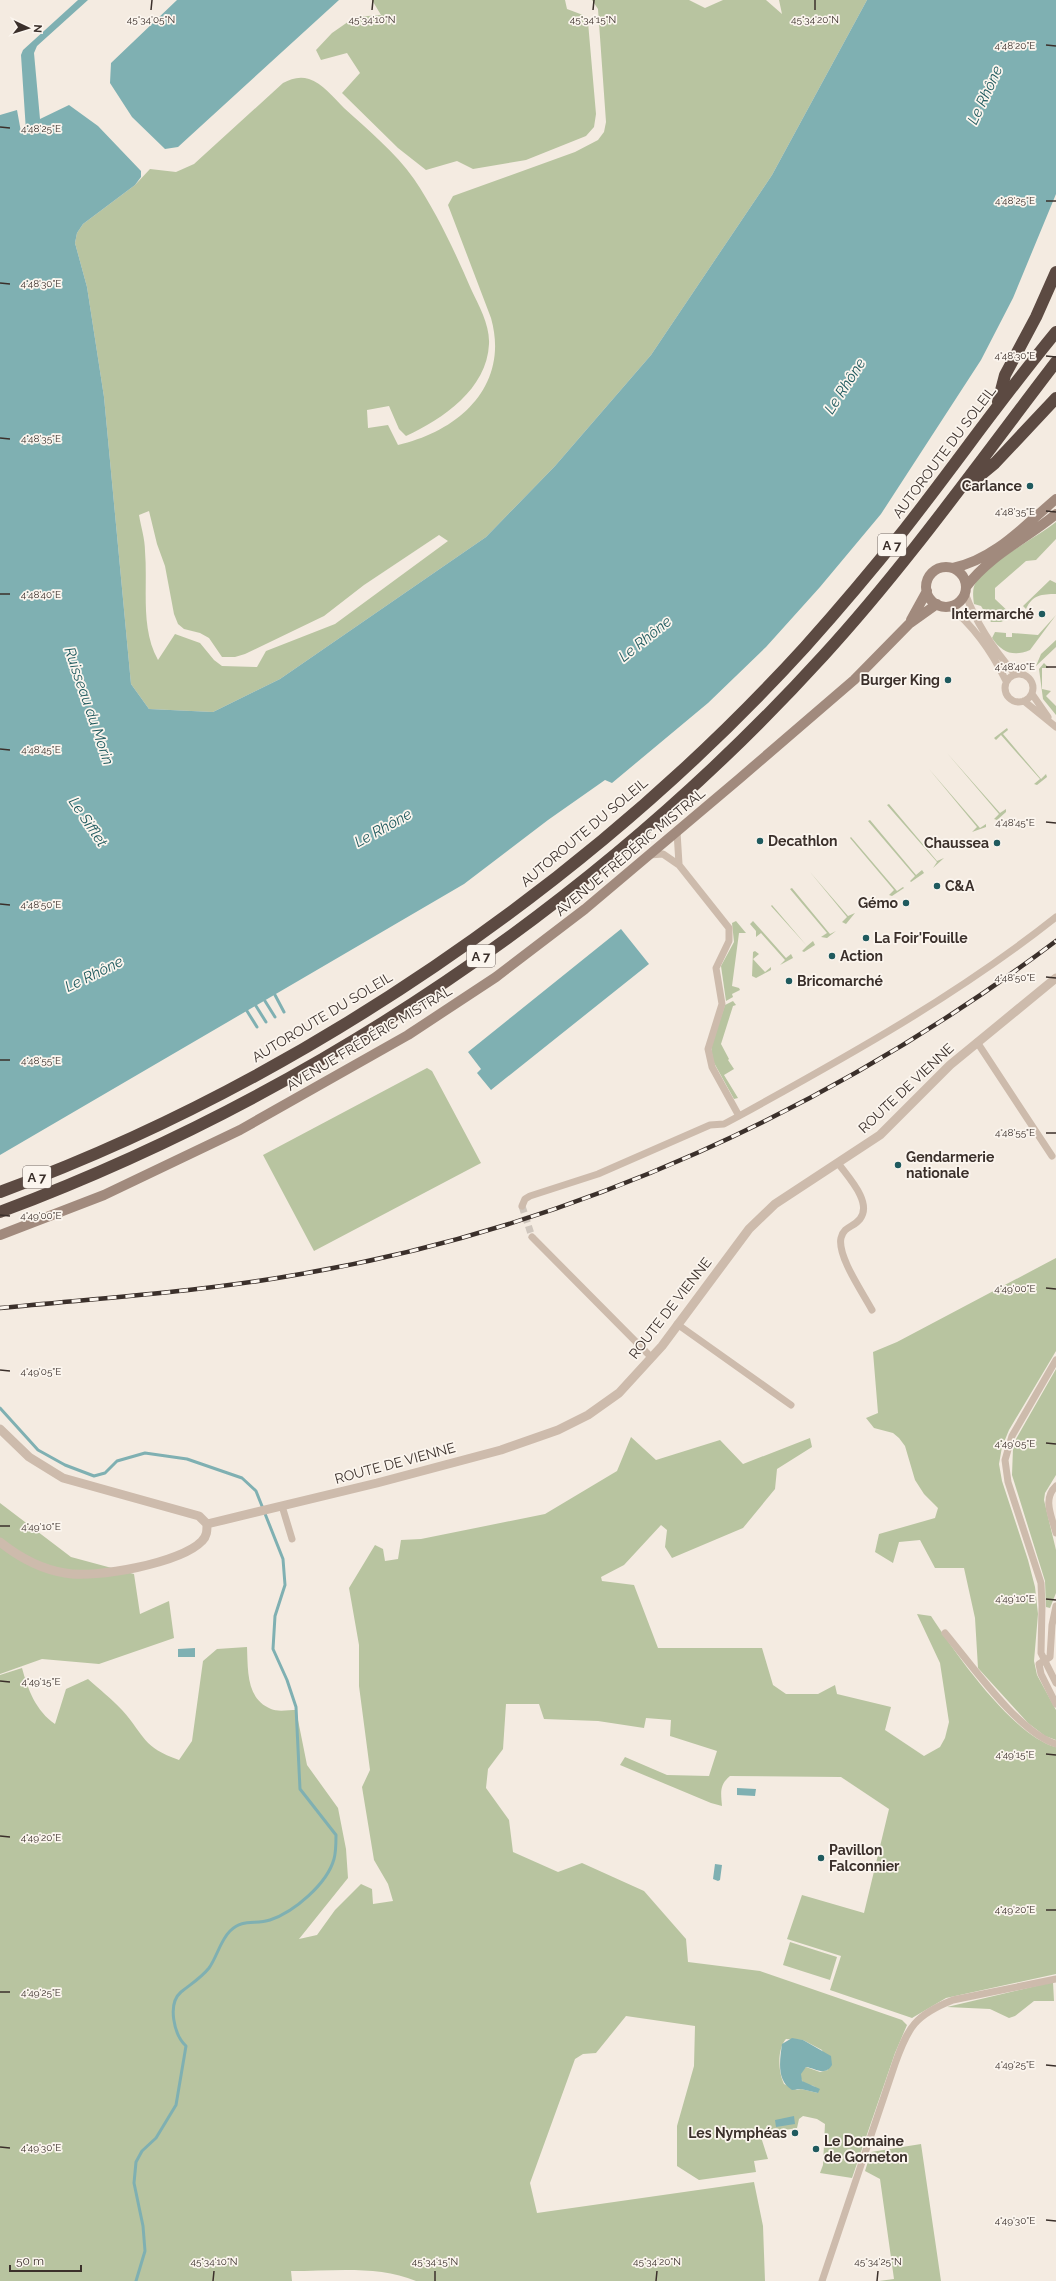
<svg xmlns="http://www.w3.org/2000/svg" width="1056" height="2281" font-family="Raleway,sans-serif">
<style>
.green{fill:#b8c4a0;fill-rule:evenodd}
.water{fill:#7fb0b2}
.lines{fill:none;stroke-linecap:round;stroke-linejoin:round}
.stream{stroke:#7fb0b2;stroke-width:3}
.minor-tunnel{stroke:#cfc6bd;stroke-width:7;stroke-dasharray:7 3.5;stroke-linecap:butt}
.minor{stroke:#cdbbac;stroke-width:7}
.tertiary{stroke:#cdbbac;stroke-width:9}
.secondary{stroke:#a18a7d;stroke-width:10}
.motorway{stroke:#5c4a42;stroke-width:12}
.rail-casing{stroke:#3b302b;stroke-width:4.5}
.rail{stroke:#fbf5ee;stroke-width:3;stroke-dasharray:9;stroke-linecap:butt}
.ticks{fill:none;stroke:#3b302b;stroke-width:1.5}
.poi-dot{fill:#1f5a5e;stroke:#fbf5ee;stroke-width:1.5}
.labels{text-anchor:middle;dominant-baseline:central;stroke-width:3.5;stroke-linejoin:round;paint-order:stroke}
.shield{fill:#fbf5ee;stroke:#756b66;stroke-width:1}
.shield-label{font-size:13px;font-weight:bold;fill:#3b302b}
.street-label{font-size:14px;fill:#3b302b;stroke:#fbf5ee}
.poi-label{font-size:14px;font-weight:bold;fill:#3b302b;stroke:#fbf5ee;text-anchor:start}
.water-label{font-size:15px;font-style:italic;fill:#1f5a5e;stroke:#fbf5ee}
.ticks-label{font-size:10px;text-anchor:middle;fill:#3b302b;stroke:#fbf5ee;stroke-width:3.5;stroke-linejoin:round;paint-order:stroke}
</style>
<rect width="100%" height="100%" fill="#f4ebe1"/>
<path class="green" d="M372 0H565L567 9 583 15 588 22 596 114 594 127 586 136 526 160 473 169 457 161 426 170 398 148 342 93 360 73 347 53 321 60 316 50 332 33 355 17 381 15Z
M592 0H689L705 8 723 0H766L782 14 779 0H867L772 175 651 355 555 466 486 537 280 679 213 712 149 709 131 684 104 397 87 287 75 243 77 233 83 224 135 185 150 169 176 172 194 164 283 83C291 79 299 76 309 79 322 83 334 98 344 108 368 130 395 152 414 179 437 213 455 252 471 289 479 306 490 325 489 344 487 389 443 419 406 436L399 429 389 406 367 410 368 428 388 425 398 445C460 431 510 385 491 318L448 205 453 196 575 152 598 140 604 132 606 122 598 9ZM149 511 157 544 165 566 174 614 178 624 184 629 200 633 209 638 222 657H235L245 654 324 616 364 585 439 535 448 541 335 624 266 651 257 667 222 666 214 660 200 643 175 634 158 660C140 627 148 588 145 551 145 539 141 527 139 515Z
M1056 522V539L1036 560 1026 561 995 588V599L1013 616 1001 622H991L981 606 974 604C973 597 972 588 976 582 993 559 1033 540 1056 522Z
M1050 580 1056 583V594C1042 594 1032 595 1026 609L1023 606Z
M1056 615 1030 650C1014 657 1002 653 992 638L995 632 1006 633V637H1012V633L1038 635Z
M1056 640V647L1036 666 1041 654Z
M1044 663 1049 668H1042V689L1051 691 1046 696 1056 706V715L1043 699 1039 669Z
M1007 728 1008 730 1003 734 1041 779 1046 774 1047 777 1037 785 1034 784 1040 779 1001 735 996 740 994 738Z
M947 753 1000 813 1006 809V812L997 820 994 819 999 814Z
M929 769 980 828 986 824V827L972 832 977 827Z
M889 804 937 861 944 858 933 868 937 862 887 805Z
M870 820 916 875 922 870 924 873 911 882 910 881 915 876 868 821Z
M851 837 897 891 903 887 904 888 892 896 889 895 894 890 850 838Z
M810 872 848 916 855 913 846 924 842 922 847 917Z
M792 888 830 934 836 931 827 938 821 937 827 933 790 889Z
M772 905 807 946 813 941 815 945 804 952 802 951 807 946 771 906Z
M736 921 746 933H739L732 986 739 988 740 990 732 994 733 997 726 1001 721 966 734 942 732 923Z
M753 921 786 958 791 954 793 958 780 965 785 960 761 933 756 937V931L750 924Z
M755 951 759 954 753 959 765 972 771 967V970L756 978 752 976 753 952Z
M733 1001 736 1005 733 1006 721 1044 729 1059 728 1060 734 1069 724 1075 738 1098 734 1099 713 1061 711 1046 725 1005Z
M427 1068 432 1071 481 1163 314 1251 263 1155Z
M1056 1258V1351L1009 1430 1002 1447 999 1464 1002 1481 1028 1560 1035 1587 1038 1614 1034 1661 1037 1675 1056 1710V1740L1045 1736 1028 1723 978 1668 975 1618 964 1568H935L920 1540 899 1542 893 1563 875 1552 879 1534 935 1518 938 1508 924 1494 915 1480 905 1446 899 1438 893 1433 874 1428 866 1418 878 1413 873 1352 897 1342Z
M1056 1369V1475L1045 1493 1044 1500 1056 1550V1593L1050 1608 1046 1607 1045 1581 1012 1475 1013 1448 1016 1439Z
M631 1437 656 1460 720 1440 743 1464 810 1438 812 1447 777 1469 775 1489 743 1528 672 1558 665 1547 667 1530 661 1525 624 1565 601 1577 602 1581 634 1585 658 1648H762L773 1685 786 1694H818L835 1685 837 1694 891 1707 885 1730 924 1756 940 1747 945 1738 949 1722 940 1663 917 1614 931 1616C955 1653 1013 1736 1056 1747V1974L946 1998 912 2018 830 1990 841 1956 787 1939 802 1895 864 1913 889 1809 841 1777 730 1776C719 1785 721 1793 722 1806L711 1803 620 1765 625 1757 667 1775 709 1776 717 1751 670 1736 671 1720 646 1718 644 1728 598 1721 544 1719 539 1704H506L503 1749 488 1769 486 1788 509 1820 513 1852 558 1872 582 1863 644 1891 686 1939 688 1962 760 1971 902 2020 907 2025 895 2053 852 2178 820 2173 823 2165 825 2124 817 2119 803 2116 799 2119 797 2128 760 2134 768 2159 754 2161 756 2172 699 2180 677 2166V2126L694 2066 695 2026 626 2016 596 2053 583 2054 575 2059 530 2183 537 2213 754 2182 763 2226 765 2281H416C378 2265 332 2271 291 2271L292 2281H0V1675L22 1668C28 1690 36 1711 55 1724L66 1689 88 1679C99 1689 112 1699 122 1710 146 1737 142 1747 179 1760L192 1741 203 1661 217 1649 247 1647C248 1670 246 1699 271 1709 277 1712 289 1710 296 1710L307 1765 338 1808 346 1849 348 1878 299 1939 317 1935 335 1910 361 1884 372 1889 373 1904 393 1901 388 1884 374 1860 362 1787 370 1770 359 1686V1645L349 1588 375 1545 383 1549 385 1561 398 1559 401 1540 421 1539 545 1514 617 1471ZM786 2039 803 2040 822 2050 828 2070 820 2072 806 2067 802 2070 800 2077 804 2084 814 2086 818 2093 801 2089 797 2090 784 2084C778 2072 777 2049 786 2039Z
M0 1503 71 1557 134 1574 140 1614 169 1601 174 1638 99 1664 42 1659 0 1674Z
M790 1942 837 1957 830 1980 783 1965Z
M1053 1982 1054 2001H1034L1015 2016 1009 2018 990 2009 947 2007Z
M921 2144 941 2281H879L894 2279 880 2179 865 2171 871 2152Z"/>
<path class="water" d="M78 0H88L37 46 34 53 40 119 69 105 98 126 141 171V177L135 185 83 224 77 233 75 243 87 287 104 397 131 684 149 709 213 712 280 679 486 537 555 466 651 355 772 175 867 0H1056V194L1013 298 981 360 881 514 820 587 766 647 708 703 612 783 605 780 548 820 464 884 0 1155V115L17 110 21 132 26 131 21 55 23 50Z
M177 0H339L178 147 165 149 132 117 110 83 111 63Z
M621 929 649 964 491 1090 477 1073 481 1069 468 1052Z
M195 1648V1657H178V1649Z
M737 1788 756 1789 755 1796 737 1795Z
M715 1864 722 1865 720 1880 718 1881 713 1879Z
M792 2038 803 2040 831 2056 832 2065C825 2077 815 2068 806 2067L801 2074 802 2081 820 2089 818 2093 801 2089 792 2090C776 2080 780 2060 782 2044Z
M794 2116 795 2124 776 2127 775 2120Z"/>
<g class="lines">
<path class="stream" d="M275 995 284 1012
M265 1001 275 1017
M256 1006 266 1022
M247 1011 257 1027
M0 1408 38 1450 65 1465 94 1476 105 1473 117 1461 145 1453 187 1459 242 1478 256 1491 283 1559 285 1585 275 1616 273 1649 287 1680 296 1707 300 1789 336 1835C336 1843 336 1852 334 1859 327 1884 294 1912 270 1920 255 1925 243 1918 230 1931 220 1941 217 1957 209 1968 201 1978 191 1984 181 1992 167 2004 174 2035 186 2046L176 2105 156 2138 142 2151 136 2162 134 2183 143 2226 145 2251 136 2281"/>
<path class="minor-tunnel" d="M522 1206 532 1237"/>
<path class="minor" d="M965 593C976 623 994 650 1015 674
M949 606C975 627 992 652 1006 681
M1005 688a14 14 0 1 1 28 0a14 14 0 1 1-28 0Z
M1032 694 1048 717
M1024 701 1056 727
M677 832 679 864
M649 855 663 854 679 865 729 928V941L716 968 722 1004 708 1049 712 1067 739 1116
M977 1042 1052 1156
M838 1163C847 1176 873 1202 860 1219 854 1227 844 1226 841 1238 837 1256 863 1293 872 1310
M522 1206 525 1199 530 1196 598 1174 710 1125 724 1124 739 1116C848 1056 958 995 1056 917
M532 1237 651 1357
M677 1324 791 1405
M1056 1360 1012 1436 1005 1460 1008 1482 1041 1583 1042 1606 1041 1653 1056 1683
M1056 1486C1042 1499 1052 1517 1056 1533
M282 1506 292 1539
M1056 1606 1052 1625 1050 1657 1039 1664 1041 1674 1056 1704
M945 1633C971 1664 1019 1733 1056 1744
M822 2281 895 2064C908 2027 915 2015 953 2000L1056 1979"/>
<path class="tertiary" d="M0 1429 29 1457 63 1478 199 1516 207 1524
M207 1524 377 1483 501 1450 558 1430 588 1415 619 1393 662 1346 749 1229 775 1204 880 1135 950 1065 1056 978
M0 1542C20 1558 40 1569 65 1573 95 1579 181 1563 202 1541 207 1536 207 1531 207 1524"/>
<path class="secondary" d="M926 587a20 20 0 1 1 40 0a20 20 0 1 1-40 0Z
M953 568C995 559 1024 526 1056 499
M966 587C990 555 1026 539 1056 514
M911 620 927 591
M0 1235 104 1195 240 1130 408 1035 496 977 585 909 739 779 854 680 909 624 937 604"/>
<path class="motorway" d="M998 402 1005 375 1036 317 1056 272
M972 482 995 463 1056 398
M0 1192C299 1082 590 883 805 647 839 609 872 570 904 530 955 465 1003 396 1056 332
M0 1212C312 1095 599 902 824 655 908 563 980 461 1056 362"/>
<g class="rail-casing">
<path id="rail" d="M0 1308C100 1298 201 1292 301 1274 575 1227 834 1108 1056 941"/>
</g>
<use href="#rail" class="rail"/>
</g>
<path class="ticks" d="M151 10 152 0M372 10 373 0M593 10 594 0M815 10V0M1046 45 1056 46M0 127 10 128M1046 201H1056M0 283 10 284M1046 356 1056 357M0 438 10 439M1046 511 1056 512M0 594H10M1046 667H1056M0 749 10 750M1046 822 1056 823M0 904 10 905M1046 977 1056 978M0 1060H10M1046 1133H1056M0 1215 10 1216M1046 1288 1056 1289M0 1370 10 1371M1046 1443 1056 1444M0 1526H10M1046 1599 1056 1600M0 1681 10 1682M1046 1754 1056 1755M0 1836 10 1837M1046 1910H1056M0 1992H10M1046 2065 1056 2066M0 2147 10 2148M1046 2220 1056 2221M213 2281 214 2271M435 2281V2271M656 2281 657 2271M877 2281 878 2271"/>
<g class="poi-dot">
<circle cx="1030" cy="486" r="4"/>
<circle cx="1042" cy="614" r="4"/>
<circle cx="948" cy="680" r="4"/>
<circle cx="760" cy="841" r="4"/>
<circle cx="997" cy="843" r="4"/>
<circle cx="937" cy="886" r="4"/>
<circle cx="906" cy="903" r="4"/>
<circle cx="866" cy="938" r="4"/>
<circle cx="832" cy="956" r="4"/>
<circle cx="789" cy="981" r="4"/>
<circle cx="898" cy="1165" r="4"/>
<circle cx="821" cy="1858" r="4"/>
<circle cx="795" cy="2133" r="4"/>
<circle cx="816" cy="2149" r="4"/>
</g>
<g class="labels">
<g class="shield">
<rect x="878" y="534" width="28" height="22" rx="3"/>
<rect x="467" y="945" width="28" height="22" rx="3"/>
<rect x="23" y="1166" width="28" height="22" rx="3"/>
</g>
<g class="shield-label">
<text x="892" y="545">A 7</text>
<text x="481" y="956">A 7</text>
<text x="37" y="1177">A 7</text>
</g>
<g class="street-label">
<text transform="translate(944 452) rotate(-53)">AUTOROUTE DU SOLEIL</text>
<text transform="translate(584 832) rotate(-40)">AUTOROUTE DU SOLEIL</text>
<text transform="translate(630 852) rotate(-40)">AVENUE FRÉDÉRIC MISTRAL</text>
<text transform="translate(322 1017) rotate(-31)">AUTOROUTE DU SOLEIL</text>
<text transform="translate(369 1038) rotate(-31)">AVENUE FRÉDÉRIC MISTRAL</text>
<text transform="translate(906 1088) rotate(-43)">ROUTE DE VIENNE</text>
<text transform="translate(670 1308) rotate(-52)">ROUTE DE VIENNE</text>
<text transform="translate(395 1463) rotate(-15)">ROUTE DE VIENNE</text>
</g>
<g class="poi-label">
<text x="1022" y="486" text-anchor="end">Carlance</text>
<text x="1034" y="614" text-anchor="end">Intermarché</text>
<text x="940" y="680" text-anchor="end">Burger King</text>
<text x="768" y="841">Decathlon</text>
<text x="989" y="843" text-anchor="end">Chaussea</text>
<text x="945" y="886">C&amp;A</text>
<text x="898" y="903" text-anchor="end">Gémo</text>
<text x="874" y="938">La Foir'Fouille</text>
<text x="840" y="956">Action</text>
<text x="797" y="981">Bricomarché</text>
<text x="906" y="1157">Gendarmerie<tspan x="906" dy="16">nationale</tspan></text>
<text x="829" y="1850">Pavillon<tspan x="829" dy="16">Falconnier</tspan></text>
<text x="787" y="2133" text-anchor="end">Les Nymphéas</text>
<text x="824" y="2141">Le Domaine<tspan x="824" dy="16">de Gorneton</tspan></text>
</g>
<g class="water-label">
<text transform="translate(985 95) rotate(-65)">Le Rhône</text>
<text transform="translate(845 386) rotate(-57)">Le Rhône</text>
<text transform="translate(645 639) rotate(-39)">Le Rhône</text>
<text transform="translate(89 706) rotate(71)">Ruisseau du Morin</text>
<text transform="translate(88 822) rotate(56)">Le Sifflet</text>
<text transform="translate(383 828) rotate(-29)">Le Rhône</text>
<text transform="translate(94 974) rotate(-26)">Le Rhône</text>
</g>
</g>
<g class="ticks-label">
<text x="151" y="23">45°34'05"N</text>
<text x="372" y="23">45°34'10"N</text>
<text x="593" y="23">45°34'15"N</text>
<text x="815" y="23">45°34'20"N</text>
<text x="1015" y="49">4°48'20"E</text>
<text x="41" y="132">4°48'25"E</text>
<text x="1015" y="204">4°48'25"E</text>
<text x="41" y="287">4°48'30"E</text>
<text x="1015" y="359">4°48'30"E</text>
<text x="41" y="442">4°48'35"E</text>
<text x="1015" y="515">4°48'35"E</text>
<text x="41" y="598">4°48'40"E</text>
<text x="1015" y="670">4°48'40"E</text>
<text x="41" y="753">4°48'45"E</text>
<text x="1015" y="826">4°48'45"E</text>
<text x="41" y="908">4°48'50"E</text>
<text x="1015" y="981">4°48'50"E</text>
<text x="41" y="1064">4°48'55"E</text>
<text x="1015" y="1136">4°48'55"E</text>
<text x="41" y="1219">4°49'00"E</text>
<text x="1015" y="1292">4°49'00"E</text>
<text x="41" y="1375">4°49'05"E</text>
<text x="1015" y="1447">4°49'05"E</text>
<text x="41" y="1530">4°49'10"E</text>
<text x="1015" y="1602">4°49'10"E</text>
<text x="41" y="1685">4°49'15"E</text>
<text x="1015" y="1758">4°49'15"E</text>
<text x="41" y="1841">4°49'20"E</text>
<text x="1015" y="1913">4°49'20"E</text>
<text x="41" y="1996">4°49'25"E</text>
<text x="1015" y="2068">4°49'25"E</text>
<text x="41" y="2151">4°49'30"E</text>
<text x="1015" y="2224">4°49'30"E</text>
<text x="214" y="2265">45°34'10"N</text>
<text x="435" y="2265">45°34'15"N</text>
<text x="657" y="2265">45°34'20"N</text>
<text x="878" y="2265">45°34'25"N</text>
</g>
<g transform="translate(28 28) rotate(94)" stroke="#fbf5ee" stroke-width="3" paint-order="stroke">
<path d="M0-3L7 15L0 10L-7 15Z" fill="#3b302b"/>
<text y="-6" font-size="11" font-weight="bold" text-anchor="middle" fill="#3b302b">N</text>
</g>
<path d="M10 2265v6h71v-6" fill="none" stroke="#3b302b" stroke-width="2"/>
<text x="16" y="2265" font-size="12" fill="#3b302b" stroke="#fbf5ee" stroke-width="3" paint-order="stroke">50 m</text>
</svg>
